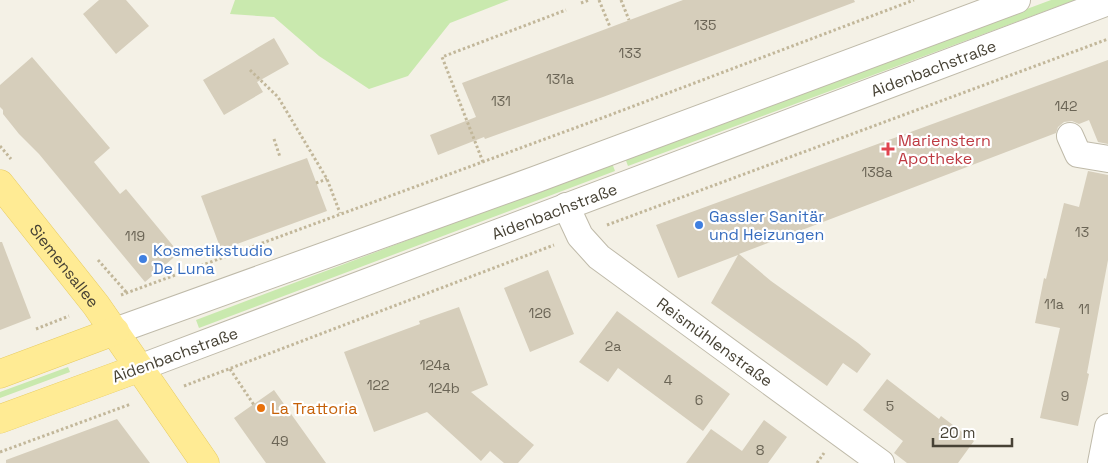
<svg xmlns="http://www.w3.org/2000/svg" width="1108" height="463" font-family="'Space Grotesk',sans-serif">
<style>
.green{fill:#c9e9ae}
.building{fill:#d6cebb}
.lines{fill:none;stroke-linecap:round;stroke-linejoin:round}
.minor-casing{stroke:#bfbaa9;stroke-width:28}
.major-casing{stroke:#e7cb61;stroke-width:29}
.path{stroke:#c2b79a;stroke-width:3;stroke-dasharray:2.5 2.5;stroke-linecap:butt}
.minor{stroke:#fff;stroke-width:26}
.major{stroke:#ffeb94;stroke-width:28}
.health-dot{fill:#e0444e;stroke:#fff;stroke-width:2}
.shop-dot{fill:#3f7fe0;stroke:#fff;stroke-width:2}
.food-dot{fill:#e8710a;stroke:#fff;stroke-width:2}
.labels{text-anchor:middle;dominant-baseline:central;stroke-width:4.5;stroke-linejoin:round;paint-order:stroke}
.number-label{font-size:14px;fill:#6b6556}
.street-label{font-size:16px;fill:#474235;stroke:#fff}
.health-label{font-size:16px;fill:#be3a42;stroke:#fff;text-anchor:start}
.shop-label{font-size:16px;fill:#366cbe;stroke:#fff;text-anchor:start}
.food-label{font-size:16px;fill:#c56008;stroke:#fff;text-anchor:start}
</style>
<rect width="100%" height="100%" fill="#f4f1e6"/>
<path class="green" d="M235 0H509L450 23 408 76 369 89 319 56 274 17 230 14Z
M1051 0H1075L628 166 625 158Z
M612 163 615 171 199 328 196 320Z
M68 367 70 372 0 398V392Z"/>
<path class="building" d="M99 0H126L149 26 116 54 83 14Z
M683 0H854L855 2 603 97 485 139 484 137 438 155 430 135 476 117 462 83Z
M274 38 289 64 257 82 263 92 224 115 203 80Z
M32 57 110 148 94 162 120 194 126 189 179 253 145 282 39 154 19 134 3 114V110L0 107V85Z
M1108 60V144L1098 142 1089 120 1079 124 1072 121 1064 122 1058 127 1056 133 739 254 771 281 858 343 871 354 857 373 843 363 827 386 711 303 738 255 678 278 656 225Z
M307 158 327 211 229 247H220L201 196Z
M1088 171 1108 175V260L1087 373 1089 374 1078 426 1040 418 1060 328 1035 323 1044 278 1046 279 1064 203 1079 207Z
M0 242H2L31 318 0 330Z
M548 270 574 334 530 352 504 288Z
M459 307 488 385 471 392 534 445 518 463H504L490 451 481 461 427 412 374 432 344 352 420 324 419 321Z
M617 311 730 394 703 431 618 368 608 382 579 362Z
M887 379 939 419 941 416 974 441 958 463H907L894 453 903 441 863 410Z
M274 390 326 463H266L234 418Z
M117 419 150 463H6V460Z
M764 420 787 437 768 463H686L711 429 742 451Z"/>
<g class="lines">
<g class="minor-casing">
<g id="minor">
<path d="M1070 136 1078 154 1108 159"/>
<path id="s1" d="M566 206 580 236 599 257 881 463"/>
<path d="M115 331 537 179 1017 0"/>
<path id="s2" d="M139 368 1108 2"/>
<path d="M1101 463 1108 427"/>
</g>
</g>
<g class="major-casing">
<g id="major">
<path id="s3" d="M0 184 96 305 205 463"/>
<path d="M0 374 115 331"/>
<path d="M0 419 139 368"/>
</g>
</g>
<path class="path" d="M599 0 610 27
M621 0 629 20
M581 3 589 0
M250 70 278 97 327 179 340 213
M274 139 280 157
M0 146 11 159
M483 162 442 57 566 10
M316 183 327 179
M607 225 1108 39
M98 260 127 293
M121 295 602 118 914 0
M36 329 69 316
M230 369 254 405
M184 386 554 245
M0 452 131 404
M817 463 824 453"/>
<use href="#minor" class="minor"/>
<use href="#major" class="major"/>
</g>
<path class="health-dot" d="M885.5 141.5h5v5h5v5h-5v5h-5v-5h-5v-5h5z"/>
<g class="shop-dot">
<circle cx="699" cy="225" r="5"/>
<circle cx="143" cy="259" r="5"/>
</g>
<circle class="food-dot" cx="261" cy="408" r="5"/>
<g class="labels">
<g class="number-label">
<text x="705" y="25">135</text>
<text x="630" y="53">133</text>
<text x="560" y="79">131a</text>
<text x="501" y="101">131</text>
<text x="1066" y="106">142</text>
<text x="877" y="172">138a</text>
<text x="1082" y="232">13</text>
<text x="135" y="236">119</text>
<text x="1054" y="304">11a</text>
<text x="1084" y="309">11</text>
<text x="540" y="313">126</text>
<text x="613" y="346">2a</text>
<text x="435" y="365">124a</text>
<text x="668" y="380">4</text>
<text x="378" y="385">122</text>
<text x="444" y="388">124b</text>
<text x="1065" y="396">9</text>
<text x="699" y="400">6</text>
<text x="890" y="406">5</text>
<text x="280" y="441">49</text>
<text x="760" y="450">8</text>
</g>
<g class="street-label">
<text stroke="none"><textPath href="#s2" startOffset="849">Aidenbachstraße</textPath></text>
<text stroke="none"><textPath href="#s2" startOffset="444">Aidenbachstraße</textPath></text>
<text stroke="none"><textPath href="#s3" startOffset="104">Siemensallee</textPath></text>
<text stroke="none"><textPath href="#s1" startOffset="205">Reismühlenstraße</textPath></text>
<text transform="translate(175 355) rotate(-20)">Aidenbachstraße</text>
</g>
<g class="health-label">
<text x="898" y="140">Marienstern<tspan x="898" dy="18">Apotheke</tspan></text>
</g>
<g class="shop-label">
<text x="709" y="216">Gassler Sanitär<tspan x="709" dy="18">und Heizungen</tspan></text>
<text x="153" y="250">Kosmetikstudio<tspan x="153" dy="18">De Luna</tspan></text>
</g>
<g class="food-label">
<text x="271" y="408">La Trattoria</text>
</g>
</g>
<path d="M933 438v8h79v-8" fill="none" stroke="#474235" stroke-width="2.5"/>
<text x="940" y="438" font-size="15" fill="#474235" stroke="#ffffff" stroke-width="4" paint-order="stroke">20 m</text>
</svg>
